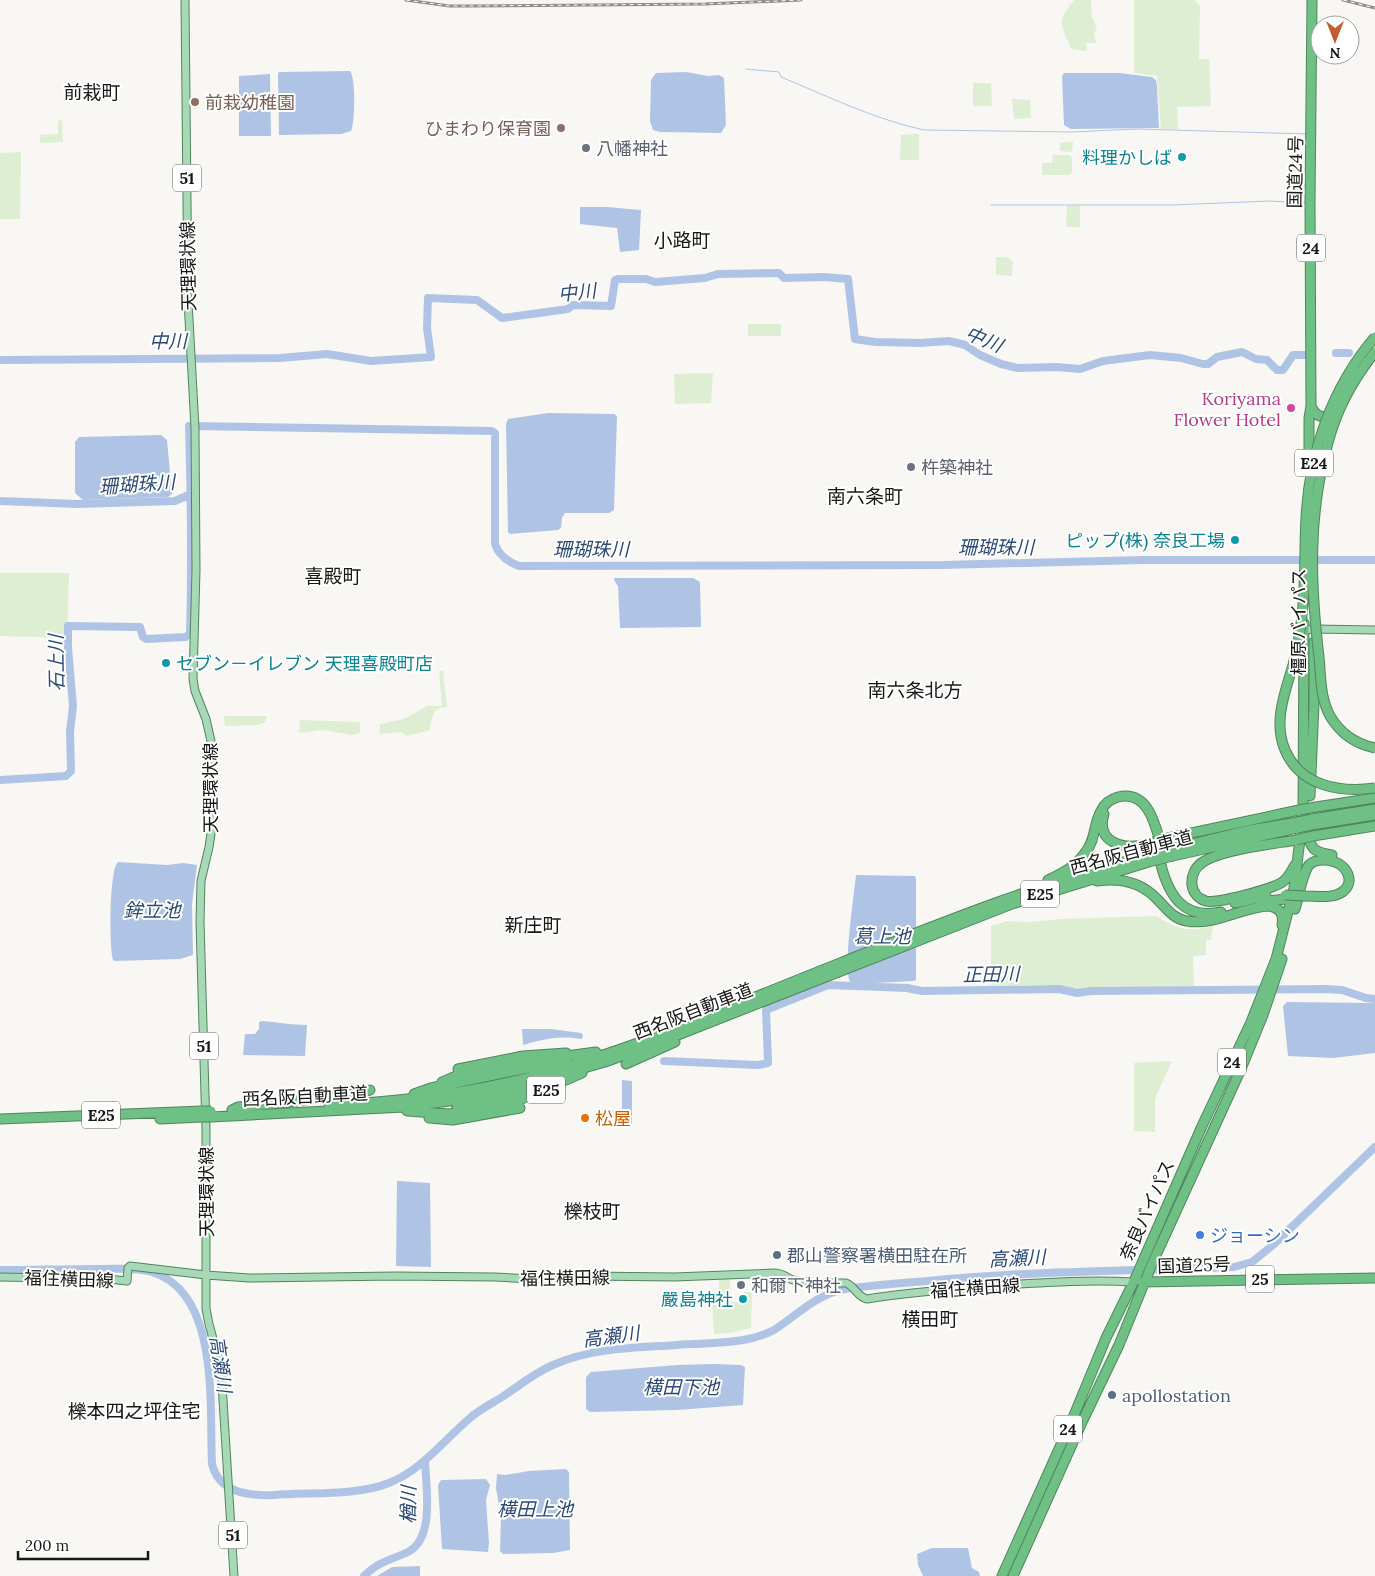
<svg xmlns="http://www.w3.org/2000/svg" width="1375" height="1576" font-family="Lora,'Noto Sans JP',serif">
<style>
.green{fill:#ddeed2}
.water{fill:#afc4e5}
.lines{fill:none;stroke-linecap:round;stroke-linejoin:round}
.stream{stroke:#afc4e5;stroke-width:1}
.river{stroke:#afc4e5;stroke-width:8}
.major-casing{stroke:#50855e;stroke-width:9}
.highway-casing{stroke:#50855e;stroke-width:11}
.major{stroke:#a8d9b6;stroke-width:7}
.highway{stroke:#6ec085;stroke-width:9}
.rail-casing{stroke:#8e8d8a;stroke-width:3}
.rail{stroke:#fff;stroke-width:1;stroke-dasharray:4;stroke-linecap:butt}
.highway-bridge-casing{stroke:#50855e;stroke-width:11;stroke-linecap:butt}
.highway-bridge{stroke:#6ec085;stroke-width:9}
.education-dot{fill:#8d6e63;stroke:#fff;stroke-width:2}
.worship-dot{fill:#6b7280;stroke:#fff;stroke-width:2}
.culture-dot{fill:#0f9aa8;stroke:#fff;stroke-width:2}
.hotel-dot{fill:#d1479c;stroke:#fff;stroke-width:2}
.food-dot{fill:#e8710a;stroke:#fff;stroke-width:2}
.shop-dot{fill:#3f7fe0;stroke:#fff;stroke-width:2}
.service-dot{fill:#5c6f8a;stroke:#fff;stroke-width:2}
.labels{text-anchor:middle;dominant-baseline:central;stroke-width:4;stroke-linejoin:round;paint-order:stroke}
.shield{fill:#fff;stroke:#5d5d5b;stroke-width:1}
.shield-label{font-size:16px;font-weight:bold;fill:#171715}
.education-label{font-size:18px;fill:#785e54;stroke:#fff;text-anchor:start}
.worship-label{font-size:18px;fill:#5b616d;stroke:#fff;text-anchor:start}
.culture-label{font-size:18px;fill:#0d838f;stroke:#fff;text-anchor:end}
.street-label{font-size:18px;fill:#171715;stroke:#fff}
.hotel-label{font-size:18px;fill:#b23c85;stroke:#fff;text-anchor:end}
.food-label{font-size:18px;fill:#c56008;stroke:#fff;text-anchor:start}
.shop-label{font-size:18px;fill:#366cbe;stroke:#fff;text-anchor:start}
.service-label{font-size:18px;fill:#4e5e75;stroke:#fff;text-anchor:start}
.neighbourhood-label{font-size:19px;fill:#171715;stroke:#fff}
.water-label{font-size:19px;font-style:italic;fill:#2d4a76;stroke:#fff}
</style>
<rect width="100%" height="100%" fill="#f9f7f3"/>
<path class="green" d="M1074 0H1091L1092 17 1097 27 1094 34 1096 43H1086L1087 51 1071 49C1061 24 1056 23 1074 0Z
M1134 0H1195L1200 6 1199 59H1209L1211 106 1177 107 1178 129H1161L1157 76 1134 73Z
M973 83H991L992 106H973Z
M1012 99 1030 100 1031 118 1014 119Z
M62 120 63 142 40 143V135L58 134V121Z
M919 134V160H900L901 135Z
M1066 142H1073L1072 152 1060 151V143Z
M21 152 20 219H0V153Z
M1053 155H1069L1072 158V172L1070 175H1042V163H1052Z
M1080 205V227H1068L1066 225 1067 206Z
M996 257H1006L1013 261 1012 276 996 275Z
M748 324H781V336H748Z
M713 373 711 403 675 404 674 374Z
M0 573H69L67 638 0 636Z
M439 671H443L447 707C433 706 431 719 430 730L407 736 400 732 379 734 380 724 404 719 427 706H442Z
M224 716H267L265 722 258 725 225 726Z
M300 720 360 722V733L352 735 322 730 299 733Z
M1157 916C1177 930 1190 932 1213 926L1211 940H1206V955L1193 956 1194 986 1076 989 1055 985H991V926L1007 921 1030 922 1061 919Z
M1172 1061 1155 1099V1132L1134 1131V1063Z
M719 1279H730L731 1302H744V1292H752L751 1328 729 1333 714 1334 712 1302 713 1292 719 1291Z"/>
<path class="water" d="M350 71C356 78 355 122 351 131L341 134 279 135 278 74 279 72Z
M686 72 708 76 719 75 724 78 726 125 721 133 660 132 653 130 650 121 651 80 656 73Z
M1064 73H1119L1152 77 1156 80 1157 86 1159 128 1071 129 1064 125 1062 76Z
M270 74 271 136H239V76Z
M580 207H607L641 210 639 250 620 252 617 228 580 224Z
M548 413 614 414 617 416 614 510 609 513H565L562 518 561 528 558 530 510 534 508 532 506 424 508 419Z
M161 435 167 440 172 494 168 497 83 500 75 493V442L79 437Z
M614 578H693L700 582 701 627 620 628 618 586 615 582Z
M118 862 167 865 183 863 197 865 192 904 193 955 180 959 115 961 113 960C109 948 109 870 118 862Z
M856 875 915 876 916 879V980L913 981 855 984 850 982C843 967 854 896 856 875Z
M1287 1002 1375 1003V1053L1333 1058 1288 1056 1283 1006Z
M262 1021C277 1022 291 1025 307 1025L305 1056 243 1055 245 1034H255L259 1029V1022Z
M522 1029H551L581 1033 583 1035 582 1039C561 1035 543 1039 523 1045Z
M622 1080 632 1081V1127H622Z
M397 1181 430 1183 431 1267 396 1266Z
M715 1364 741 1365 745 1367 743 1405 677 1410 590 1412 586 1409V1378L587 1376 591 1372 677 1365Z
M566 1469 569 1472 570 1550 553 1553 503 1554 500 1551 501 1517 496 1488 497 1474 505 1475 529 1471Z
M486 1479 490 1485 486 1500 489 1543 488 1552 442 1549 438 1485 441 1480Z
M932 1548H968L972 1568 979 1572 980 1576H923L918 1565 917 1554Z
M420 1566V1576H377L392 1567Z"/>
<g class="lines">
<path class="stream" d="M746 69 779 72 781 77C827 96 874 119 924 130L1072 132 1137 129 1307 134
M991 205H1173L1269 201 1305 203"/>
<path class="river" d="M1336 353H1349
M0 360 280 358 327 354 371 361 431 357 427 328 428 298 477 300 502 318 568 309 573 305 611 306 615 280 618 279H646L655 282 705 278 718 274 779 273 784 278 824 277 848 279 855 339 875 342 920 343 949 341 965 345 980 355 1001 364 1018 368 1057 367 1080 369 1103 361 1150 355 1181 358 1203 364H1208L1217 357 1242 352 1256 359 1267 360 1277 370H1283L1293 355H1305
M0 501 77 504 175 501 191 494
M0 780 66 776 71 771 70 732 73 706 68 648V626L140 627 143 637 146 639 186 637 190 633C192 564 191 495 189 426L492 431 495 433V544C499 556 508 562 519 566L943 565 1142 560H1375
M664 1061 758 1065 768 1063 766 1010 828 985 907 988 922 991 1059 989 1077 993 1091 991 1325 989 1342 990 1366 998 1375 999
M0 1270C33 1270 66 1269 99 1269 116 1269 136 1267 152 1272 221 1293 209 1409 212 1464 219 1493 249 1496 274 1495 309 1492 357 1496 389 1483 422 1470 443 1441 470 1418 479 1410 491 1404 502 1397 519 1386 534 1373 553 1365 587 1350 624 1348 660 1346 671 1346 682 1344 693 1344 710 1343 726 1343 743 1340 753 1338 765 1335 774 1330 797 1315 817 1294 845 1289 872 1285 900 1283 927 1281 1029 1271 1132 1271 1234 1267L1252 1262 1273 1245 1375 1147
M364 1576C381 1560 389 1561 408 1552 435 1538 426 1487 425 1461"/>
<g class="major-casing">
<path id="major" d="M185 0 188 301 195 428 196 570 193 679 195 691 206 719 211 741 212 827 209 847 201 881 200 922 206 1129V1309L209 1324 221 1368 234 1576
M1304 630 1314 629 1375 630
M0 1277 108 1279 127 1281 128 1268 130 1266 206 1275 249 1278 395 1276 494 1277 568 1281 586 1276 675 1277 775 1273C786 1274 786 1278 793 1280 811 1284 829 1283 846 1283 855 1286 857 1297 867 1299 908 1292 948 1290 989 1286 1037 1283 1086 1279 1134 1282"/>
</g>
<g class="highway-casing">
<path id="highway" d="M1312 0 1310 202 1311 406C1315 417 1323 418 1334 417
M1309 472V418L1311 406
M1310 796 1314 704V642
M1316 807 1375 798
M1104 814C1095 843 1124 850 1146 844
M1312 819 1375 809
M1312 825 1375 815
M1307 832C1311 850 1314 852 1332 855
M1313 836 1375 826
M1168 838 1299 810
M1171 849 1250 830 1298 822
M1173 856 1297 828
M1161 865C1169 896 1184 920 1221 912
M1295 865C1291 872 1288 879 1281 883 1270 889 1218 904 1206 901 1199 899 1193 893 1192 885 1191 876 1195 867 1203 862 1220 850 1273 844 1296 840
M1048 880C1063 873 1076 866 1085 853 1096 840 1093 825 1101 811 1104 804 1111 799 1118 797 1148 790 1155 824 1161 845
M1097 881C1119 878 1141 882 1157 899 1166 908 1173 919 1187 921 1215 926 1242 907 1269 906 1280 908 1284 914 1282 925
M1260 902 1285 899
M1235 903 1266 896
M1295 909C1299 897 1302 874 1309 865 1313 861 1318 860 1323 860 1348 859 1360 887 1336 895 1327 898 1315 896 1305 896
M559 1057 596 1052
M626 1064 675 1042
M458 1069 523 1056 566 1053
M442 1082 456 1076 544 1059
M414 1094 431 1088 567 1060
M329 1105C395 1102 462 1094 526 1078 632 1051 733 1005 835 965 890 943 945 921 1001 901 1050 883 1100 869 1150 854
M457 1107 537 1088
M232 1110 238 1107 271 1104 360 1093 370 1090
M407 1111 450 1114 517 1101 582 1073
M211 1117 404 1107 449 1101 528 1084 605 1062 665 1040 1012 904 1152 861
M429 1118 453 1120 520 1108
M0 1119 202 1111
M160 1119 202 1117
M1142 1282 1375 1278
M1002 1576 1072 1420 1106 1338 1135 1279 1202 1126 1251 1022 1276 959 1294 888 1303 815 1304 623
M1013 1576 1083 1420 1119 1345 1152 1264 1241 1069 1263 1015 1282 959"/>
</g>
<use href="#major" class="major"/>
<use href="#highway" class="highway"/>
<g class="rail-casing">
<path id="rail" d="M406 0 449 6H469L705 4 801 0
M1343 0 1375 8"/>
</g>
<use href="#rail" class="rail"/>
<g class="highway-bridge-casing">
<path id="highway-bridge" d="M1375 337C1332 387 1309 453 1306 518 1304 553 1306 589 1301 624 1299 638 1296 652 1293 665 1285 692 1273 722 1285 750 1300 786 1340 793 1375 788
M1375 352C1354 378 1338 407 1329 439 1308 513 1310 581 1319 657 1321 676 1320 698 1330 716 1340 733 1356 744 1375 748
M1299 810 1316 807
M1298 822 1312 819
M1297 828 1312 825
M1296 840 1313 836
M1146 844 1168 838
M1150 854 1171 849
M1152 861 1173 856
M1285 895 1305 896
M202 1111H211
M202 1117H211"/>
</g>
<use href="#highway-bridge" class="highway-bridge"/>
</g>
<g class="education-dot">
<circle cx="195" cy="102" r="5"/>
<circle cx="561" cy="128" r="5"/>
</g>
<g class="worship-dot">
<circle cx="586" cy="148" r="5"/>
<circle cx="911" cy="467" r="5"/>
<circle cx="741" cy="1285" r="5"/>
</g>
<g class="culture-dot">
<circle cx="1182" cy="157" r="5"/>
<circle cx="1235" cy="540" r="5"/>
<circle cx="166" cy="663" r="5"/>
<circle cx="743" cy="1299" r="5"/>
</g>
<circle class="hotel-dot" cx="1291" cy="408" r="5"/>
<circle class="food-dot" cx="585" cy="1118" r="5"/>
<circle class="shop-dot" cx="1200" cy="1235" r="5"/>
<g class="service-dot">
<circle cx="777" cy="1255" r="5"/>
<circle cx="1112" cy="1395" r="5"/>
</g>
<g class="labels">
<g class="shield">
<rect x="173" y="164.5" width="28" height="27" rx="4"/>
<rect x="1297" y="234.5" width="28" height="27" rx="4"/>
<rect x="1295" y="449.5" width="38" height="27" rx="4"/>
<rect x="1021" y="880.5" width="38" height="27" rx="4"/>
<rect x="190" y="1032.5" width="28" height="27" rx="4"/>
<rect x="1218" y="1048.5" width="28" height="27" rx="4"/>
<rect x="527" y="1076.5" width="38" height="27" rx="4"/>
<rect x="82" y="1101.5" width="38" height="27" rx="4"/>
<rect x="1246" y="1265.5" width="28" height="27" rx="4"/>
<rect x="1054" y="1415.5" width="28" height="27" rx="4"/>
<rect x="219" y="1521.5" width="28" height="27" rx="4"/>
</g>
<g class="shield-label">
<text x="187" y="178">51</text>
<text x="1311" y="248">24</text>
<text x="1314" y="463">E24</text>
<text x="1040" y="894">E25</text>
<text x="204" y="1046">51</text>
<text x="1232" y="1062">24</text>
<text x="546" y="1090">E25</text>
<text x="101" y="1115">E25</text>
<text x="1260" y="1279">25</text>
<text x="1068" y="1429">24</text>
<text x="233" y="1535">51</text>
</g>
<g class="education-label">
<text x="205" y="102">前栽幼稚園</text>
<text x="551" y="128" text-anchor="end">ひまわり保育園</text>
</g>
<g class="worship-label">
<text x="596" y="148">八幡神社</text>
<text x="921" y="467">杵築神社</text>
<text x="751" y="1285">和爾下神社</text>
</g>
<g class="culture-label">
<text x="1172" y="157">料理かしば</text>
<text x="1225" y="540">ピップ(株) 奈良工場</text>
<text x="176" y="663" text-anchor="start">セブン－イレブン 天理喜殿町店</text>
<text x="733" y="1299">嚴島神社</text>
</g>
<g class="street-label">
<text transform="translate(1295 172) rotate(-89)">国道24号</text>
<text transform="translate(188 266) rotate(-91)">天理環状線</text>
<text transform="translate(1298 622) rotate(-90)">橿原バイパス</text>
<text transform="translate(210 788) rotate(-90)">天理環状線</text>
<text transform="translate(1131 852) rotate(-15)">西名阪自動車道</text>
<text transform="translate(693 1011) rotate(-21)">西名阪自動車道</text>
<text transform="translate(305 1096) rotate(-3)">西名阪自動車道</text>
<text transform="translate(206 1192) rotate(-90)">天理環状線</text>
<text transform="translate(1147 1210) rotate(-66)">奈良バイパス</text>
<text transform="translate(1194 1265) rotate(-2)">国道25号</text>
<text transform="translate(565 1278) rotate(-1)">福住横田線</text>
<text transform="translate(69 1279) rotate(2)">福住横田線</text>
<text transform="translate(975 1288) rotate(-4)">福住横田線</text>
</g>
<g class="hotel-label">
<text x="1281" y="398">Koriyama<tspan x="1281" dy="21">Flower Hotel</tspan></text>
</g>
<g class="food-label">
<text x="595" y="1118">松屋</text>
</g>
<g class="shop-label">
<text x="1210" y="1235">ジョーシン</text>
</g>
<g class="service-label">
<text x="787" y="1255">郡山警察署横田駐在所</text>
<text x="1122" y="1395">apollostation</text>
</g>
<g class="neighbourhood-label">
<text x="92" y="92">前栽町</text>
<text x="682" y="240">小路町</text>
<text x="865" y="496">南六条町</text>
<text x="333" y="576">喜殿町</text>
<text x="915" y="690">南六条北方</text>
<text x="533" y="925">新庄町</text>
<text x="592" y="1211">櫟枝町</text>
<text x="930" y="1319">横田町</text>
<text x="134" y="1411">櫟本四之坪住宅</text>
</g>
<g class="water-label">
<text transform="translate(577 292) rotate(-6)">中川</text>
<text transform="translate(984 339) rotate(22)">中川</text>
<text transform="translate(168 341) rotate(-1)">中川</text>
<text transform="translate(137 484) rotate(-4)">珊瑚珠川</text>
<text x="996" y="547">珊瑚珠川</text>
<text x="591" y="549">珊瑚珠川</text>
<text transform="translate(56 663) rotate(-91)">石上川</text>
<text x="152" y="910">鉾立池</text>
<text x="882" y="936">葛上池</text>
<text transform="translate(991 974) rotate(-1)">正田川</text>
<text transform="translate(1017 1258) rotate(-3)">高瀬川</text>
<text transform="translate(611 1336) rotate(-7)">高瀬川</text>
<text transform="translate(221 1364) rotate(82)">高瀬川</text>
<text x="681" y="1387">横田下池</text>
<text transform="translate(408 1505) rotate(-89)">楢川</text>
<text x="535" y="1509">横田上池</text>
</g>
</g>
<g transform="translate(1335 40) rotate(180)"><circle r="24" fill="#ffffff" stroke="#a2a2a1"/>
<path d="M0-4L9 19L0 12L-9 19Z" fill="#c45d2f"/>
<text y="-8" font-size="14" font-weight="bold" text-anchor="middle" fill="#171715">N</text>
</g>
<path d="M18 1551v8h130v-8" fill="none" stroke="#171715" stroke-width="2.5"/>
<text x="25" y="1551" font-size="15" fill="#171715" stroke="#ffffff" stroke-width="4" paint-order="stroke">200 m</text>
</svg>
